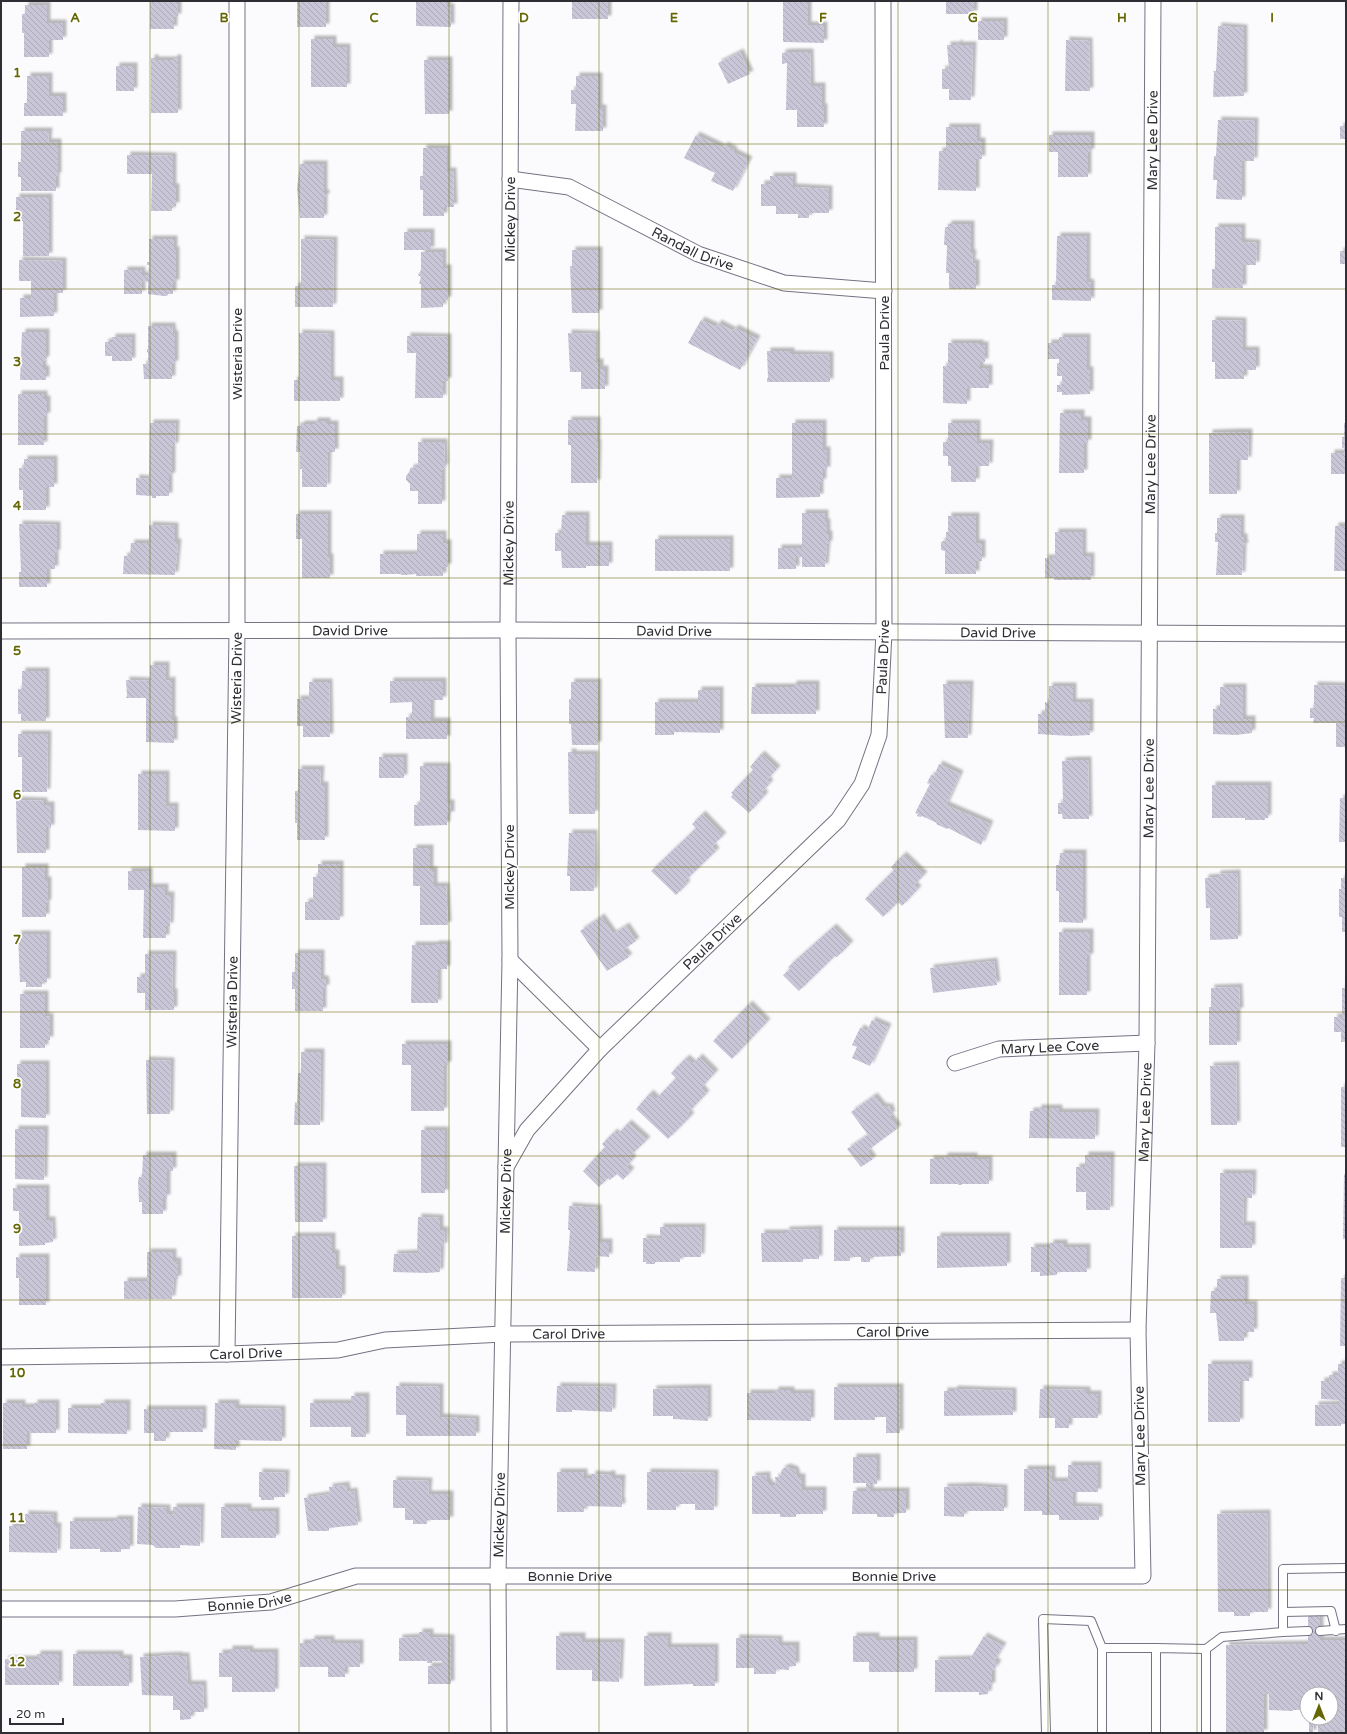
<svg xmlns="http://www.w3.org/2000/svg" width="1347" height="1734" font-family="'Varela Round',sans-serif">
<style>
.building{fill:url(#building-back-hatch);filter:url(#shadow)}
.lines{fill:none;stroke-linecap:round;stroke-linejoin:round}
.service-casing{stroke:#757282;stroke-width:10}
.minor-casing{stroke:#757282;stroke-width:17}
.service{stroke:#fff;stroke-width:8}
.minor{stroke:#fff;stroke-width:15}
.grid{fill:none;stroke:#646704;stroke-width:1;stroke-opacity:0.55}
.labels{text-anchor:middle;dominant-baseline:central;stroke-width:3.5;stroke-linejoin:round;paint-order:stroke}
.street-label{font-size:14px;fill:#2f2e35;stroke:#fff}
.grid-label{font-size:13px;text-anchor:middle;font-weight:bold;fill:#646704;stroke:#fff;stroke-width:3.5;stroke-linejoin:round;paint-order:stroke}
</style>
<defs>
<pattern id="building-back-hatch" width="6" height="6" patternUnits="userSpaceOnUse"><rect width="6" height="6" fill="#c9c6d8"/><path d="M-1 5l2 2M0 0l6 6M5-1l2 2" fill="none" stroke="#adaaba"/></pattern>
<filter id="shadow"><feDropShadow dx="3.5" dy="-3.5" stdDeviation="1" flood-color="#0004"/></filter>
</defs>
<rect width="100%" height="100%" fill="#fbfbfe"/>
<path class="building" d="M150 1H178V17H174V29H150Z
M297 1H326V27H297Z
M416 1H447V7H451V27L416 26Z
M572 1H608V19H572Z
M783 1H808V25H824V43L783 42Z
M946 1H974V14H946Z
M25 5H47V23H63V40H49V57H24V33H22V14H25Z
M978 21H1004V40H978Z
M1218 26 1244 28V96L1213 97 1214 73 1213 71H1216Z
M311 39H333V47H347V87H311Z
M1066 40 1089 41 1090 91H1065Z
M957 43H959V45H973L971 100H949V89H942V69H949L947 45H957Z
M740 52 750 74 728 84 718 63Z
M788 52H810L811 86H822V107H824V127H797V110H786L787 63 782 64V53Z
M151 58H155V60H174V58H178V113H151Z
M424 60H449V114H425Z
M116 66H134V91H116Z
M27 76H49V96H63V116H24V103H27Z
M576 76H599V108H603V131H575L576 104H571V90H576Z
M1218 120 1255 121 1254 161H1242V200L1216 199 1217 180H1213L1214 156H1216Z
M1340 126H1346V139H1340Z
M946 127H977V141H982V159H976V191L938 190 939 151H946Z
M21 131H49L48 142H58V176H56V191H21V177H18V162H21Z
M696 135 723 148 724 145 734 150 733 152 749 160 733 191 711 181 715 173 684 158Z
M1049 135H1091V152H1088V177H1058V152H1049Z
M423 148H447V171H453L454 207H444V216H423V190H420V176H423Z
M127 155 173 156V187H176V206H172V211H151L152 174H127Z
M300 164H324V193H326V197H324V218H300L297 188Z
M770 176H793V187L829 189V213H809V218H798V214H776V206H761V184H770Z
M16 197H49V256H23V221H16Z
M948 224H971V253H973L972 263H976V289H949V273H946L947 245H944L945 227H948Z
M1215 227H1242V242L1257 243 1256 265H1243V288H1212V269H1215Z
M404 232H431V250H404Z
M1057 236H1087V282L1091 283V301L1052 300V285H1056Z
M149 239H174V250H176V283H173V294H168L167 296H164L148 294V282L142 281V294H124V270H142V275H148L149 265H147V262H149Z
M301 239 334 240 333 307H295V286H301Z
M572 250H599V313H572L570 266H572Z
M1340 251H1346V264H1340Z
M421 252H443V268H448V300H443V307L421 308V284H419L421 277 418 275 421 270Z
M19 260 63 261V293H54V316L20 317V298H31V281H19Z
M701 320 716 327 718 323 733 331 735 328 757 339 740 370 688 343Z
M1212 320 1243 321V350H1256V370H1244V379H1215V362H1212Z
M148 326H172L173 334H175V364H172V379H144L143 364H148V352H147V349H148Z
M22 332H46V359L43 361V369H46V380H20Z
M299 333 331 334V380H340V401H294V380H299Z
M568 333 596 334V362H600V369H605V389H581V372H570Z
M407 336 448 337V381H443V398H415L416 353H407Z
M112 337H132V361H112V356H105V342H112Z
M1059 337H1087V370H1090V394L1062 395V392H1057V385H1062V376H1057V363H1059V359H1048V343H1059Z
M948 343H980V345H985V362H980V368H989V388H967V404L943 403V366H948Z
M767 351H791V354L830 355V382H767V378H768Z
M18 394H44V399H47V416H44V445H18Z
M1060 413H1081V420H1088V443H1084V473H1059Z
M568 420H597V443H598L597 483H571V445H568Z
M314 421H327V424H335V452H328L327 487H302V469H300V452H296L297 426H301V424H314Z
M150 423H176L175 446H172V476H169V496H156V498H152V496L136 495V478L149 479Z
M792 423H823V450H827V470H823V482H820V497L776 498V478H792Z
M948 423H977V443H990L989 466H979V468H976V482H951V466H948V456H943V442H948Z
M1344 423H1346V474H1331V453H1344V448H1342V437H1344Z
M1235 432H1249L1248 460H1237V494H1209V433Z
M418 442H444L445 466 442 470V504H418V491H410V484L406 480V476L410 471V468L418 467Z
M24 459H54V487H46V510H23V490H19V468H24Z
M802 513H825V522H827V534H829V544H827L825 567H802V557H796V569H778V548H802Z
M296 514H328V557H330V578H302V539H296Z
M562 515H586V545H609V566H586V568H562L561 551H555V533H561Z
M948 516H976V543H982V561H976V574H945V551L941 550V542L946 540V532H948Z
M1217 518H1241V537H1244V543H1245V546H1243L1242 575H1216L1218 542H1215V533H1217Z
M19 524 57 525V553H55V569H47V587H19V572H21Z
M149 525 175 526V542H178L175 575 123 574 124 556H130L131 543H149Z
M1335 526H1346V571H1334Z
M1055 532H1083V556H1091V580H1054V578H1045V558H1053V556H1055Z
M417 534H443V543H448V567H443V576H416V574L405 575H401V574H380V554H417Z
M655 539H730V571H655Z
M150 665H166V681L172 680V720H174V743L146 742V698H126L127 696 126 680 150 681Z
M22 671H46V721H21V714H18V689H22Z
M390 681H443V700H431V721H447V739H406V717H412V702L390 703Z
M309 682H329L330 737H303V726H297V699H309Z
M571 682H598V745H572L571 724H569V699H571Z
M793 684H816V714H751L752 687H793Z
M943 684H970L968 738H945Z
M1314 685 1346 686V747H1336V723H1313L1314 718H1310V708H1314Z
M1049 686H1073V702H1090V735L1070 736 1038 734V714H1045V702L1049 703Z
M1220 687H1243V719H1252V733L1236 735 1213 734V709H1220Z
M698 690H720V733L674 732V735H655V702H698Z
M18 734H48L47 792H22V757H18Z
M568 752H573V754H595V814H569Z
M761 754 777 769 767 780 770 783 762 792 765 795 749 813 731 797 733 794 731 793 753 770 750 767Z
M379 757H404V778H379Z
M1074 760H1088L1089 819H1063L1062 814H1058V803H1063L1062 761Z
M939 764 960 774 946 805 990 824 981 845 948 828 947 829 936 824 937 823 922 816 921 817 917 816 918 814 915 813 930 784 927 783 931 775 934 776Z
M420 766H447V803H451V815H447V825L414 826V805H420Z
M298 769H321L320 785H325V840H297V823H295V791H298Z
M138 774H166V806H175V831L138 830Z
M1212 785H1268V818H1265V820H1245V818H1212Z
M1340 798H1346V842H1339Z
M16 800 44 801V805H51V828H46V853H17Z
M702 814 723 836 712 846 716 851 685 881 687 884 676 895 651 871 696 828 692 824Z
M569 833H594L595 866 594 891H570V876H567Z
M413 848H430V870H434V886H446L448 925H420V886H413Z
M1060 853H1083V923L1059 922V891H1056V865H1059Z
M903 855 924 875 914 885 918 889 902 906 898 902 883 917 865 899 894 870 891 867Z
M318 864H340V920H305V902H313V877H318Z
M22 867H45V880H48V903H46V917H22Z
M128 871H149V887H165V895H171L170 926H166V938H143L144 890H128Z
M1237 873 1238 939 1210 940V908H1206L1205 878 1217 877V874Z
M1341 878H1346V932H1342V917H1339V889H1341Z
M601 917 613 934 626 926 636 941 623 950 629 957 607 971 580 931Z
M833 927 850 944 837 957 835 956 799 991 783 975 790 969 788 967Z
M1059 932H1090V957H1087V995H1059Z
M18 934H47V982H42V987H26V982H20Z
M435 944H447V969H438V1003H411L412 945H435Z
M295 953H321V979H325L326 984V988H323V1011H295V989H292V972H295Z
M145 954H173L172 992H174V1010H145V993H137V977H145Z
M994 961 997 985 933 993 930 968Z
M1239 987 1240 1011H1237V1045H1209V1007H1211V988Z
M1342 988H1346V1042H1341V1032H1334V1017H1342Z
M20 994H45V1016L50 1017V1040H45V1048H20Z
M749 1004 767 1022 732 1059 713 1041Z
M872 1020 888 1027 870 1066 852 1058 857 1047 852 1045 860 1028 867 1031Z
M402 1044H448V1065H444V1111H411V1065H402Z
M301 1052H321L320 1125H294L295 1102 297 1103 298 1073H301Z
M699 1057 715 1073 701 1088 706 1094 688 1113 691 1116 668 1139 636 1109 650 1093 656 1099 676 1078 671 1073 686 1058 693 1064Z
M146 1060 171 1061 170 1114H147Z
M17 1064H46V1118L21 1117V1085H17Z
M1236 1065 1237 1125H1211L1210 1066Z
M1341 1087H1346V1147H1341Z
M874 1096 883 1107 885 1106 887 1108 889 1106 892 1114 889 1116 898 1128 867 1151 873 1159 861 1167 847 1149 868 1135 851 1112Z
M1038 1108H1059V1112H1096L1095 1139 1029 1138 1030 1111H1038Z
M628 1123 647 1140 630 1156 633 1159 627 1166H625L631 1171 623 1180 617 1174 610 1180 608 1178 599 1187 583 1171 605 1147 602 1144 614 1132 617 1135Z
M15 1129H45L44 1180 15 1179Z
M421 1130H445V1193H421Z
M143 1155H173V1171H167V1198H163V1214H142V1202H139L138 1181 139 1177H142Z
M1085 1155H1111L1110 1210H1086V1192H1076V1167H1085Z
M944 1156H974V1159H989V1184H962V1185H958V1184H930V1159H944Z
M294 1166H323V1222H295Z
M1220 1173H1253L1252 1198H1244L1243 1225H1252V1248H1220Z
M1344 1174H1346V1239H1343Z
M13 1188H46V1220H52L53 1242 45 1243V1245L19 1246V1211H13Z
M569 1206 598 1208 599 1242H609V1257L596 1256 595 1272 567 1271 570 1230H568Z
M418 1217 440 1218V1230H445L444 1246H441L440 1272 427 1273 393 1272 394 1254 417 1253Z
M660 1227H702L701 1257H680V1262H655V1264H646V1262H643V1238L660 1239Z
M819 1229V1259H803V1262H762L761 1233H786V1230Z
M834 1230H901V1256L870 1257V1262H861V1257H850V1261H834Z
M292 1236H332V1253H336V1269H342V1298H292Z
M937 1236H1007V1266L937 1268Z
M1050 1243H1064V1247H1087V1272H1057V1275L1040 1276V1272H1031V1247H1050Z
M147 1252H173V1261H178V1279H174L172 1299H124V1281H147Z
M16 1257H46V1305H19V1278H16Z
M1341 1278H1346V1346H1340Z
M1217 1279H1245V1304H1254V1332H1244V1341H1219L1216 1313H1210L1211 1291H1217Z
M1208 1364H1249V1381H1240V1422H1208Z
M1338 1364H1346V1424H1341V1426H1315V1405L1339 1404V1400L1321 1399V1381H1329V1375H1338Z
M396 1386 440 1387V1417L476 1419V1436H406V1415H396Z
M557 1386 613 1387 612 1412 572 1410V1412H556Z
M834 1387H900V1433H886V1417H875V1420H834Z
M693 1388H708V1421L673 1419V1416H653V1389Z
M954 1389 1013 1391V1415L944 1416V1391H954Z
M1040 1389 1087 1390V1394H1098V1418H1069V1428H1055V1418H1039Z
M775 1390H791V1393H811V1421L747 1420V1393H775Z
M351 1396H366V1437H351V1427H310V1403H351Z
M3 1403H22V1407H34V1403H56V1433H27V1449H3Z
M101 1403H127V1434L68 1433V1408H101Z
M215 1403H236V1408L282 1409V1441L236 1440V1450L214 1449Z
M144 1409H203V1432H166V1441H154V1433H144Z
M853 1457H877V1484H870V1491H906V1513H894V1517H877V1514H852L853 1491H866V1483H853Z
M1068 1465H1098V1492H1073V1506L1099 1507V1520H1059V1515H1042V1511H1024V1469H1052V1481H1068Z
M787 1467 795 1470 797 1477H802V1490H823V1514H796V1517H780V1514H752V1476L767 1475V1482H769V1485H776L775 1477H780L782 1469Z
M259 1472 286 1473 285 1497H274V1500H261V1497H259Z
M557 1472H584V1478H592V1474L607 1475V1474H612V1478H622L621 1501H622V1507L584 1506V1512H557Z
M647 1472 715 1473 714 1510H695V1504H676V1510H647Z
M393 1480 429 1481 428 1494H450V1520H427V1524H413V1520H405V1508H393Z
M346 1485 347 1492 354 1491 358 1525 329 1528V1531H308L304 1498 330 1494 329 1487Z
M970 1486 1004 1488V1511H964V1517L944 1516V1487Z
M138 1507 167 1508V1514H173V1507H201L200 1546 180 1545V1548H156L153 1545 137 1544Z
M221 1507H248V1511H276V1538H221Z
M1267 1513 1268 1612H1250V1616H1234V1612H1218L1217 1514Z
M25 1514 54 1515V1526H58L57 1553 9 1552V1526H25Z
M114 1519H130V1549H121V1552H100V1549H70V1521H114Z
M1308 1615H1320V1640H1346V1733H1318V1718H1331V1694H1304V1704H1300V1710H1293V1711L1269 1710V1694H1264V1733H1226V1645L1308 1644Z
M419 1632H430V1637L451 1638V1684H428V1666H442V1661H432V1663H427V1661H399V1638L419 1637Z
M556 1636H582V1642H621L619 1682 592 1681V1670H556Z
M644 1636H668V1647H715V1686H693V1684L644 1686Z
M853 1636H876V1640H914V1672H869V1662H853Z
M984 1636 1003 1646 994 1661 998 1663 994 1670 992 1669V1686H989L988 1694 979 1695V1692H935V1660L970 1659Z
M736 1638 779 1639V1645H796V1666H789V1670L776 1669V1674H754V1668H736Z
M311 1639H331V1643H360V1667H345V1677H328V1667H300V1643H311Z
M229 1649H250V1652H275V1692H232V1677H219V1653H229Z
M37 1654H59V1685H5V1659H37Z
M73 1654H120V1658H129V1686H73Z
M179 1655V1656H186L188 1684H203L204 1712H191V1719L180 1720V1710H173V1696L142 1695 140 1657Z
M1309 1718H1314L1313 1733H1309Z"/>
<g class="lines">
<g class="service-casing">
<path id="service" d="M1284 1612 1331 1611 1336 1631
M1320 1631 1346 1629
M1283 1632 1308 1631
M1156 1648 1206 1649V1733
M1206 1649 1222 1637 1283 1632V1569L1346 1568
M1046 1733 1043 1619 1091 1621 1102 1648
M1102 1733V1648H1156V1733"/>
</g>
<g class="minor-casing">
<g id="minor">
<path id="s1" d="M510 179 569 187 698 254 784 283 884 291"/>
<path id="s2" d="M1 631 508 630 1346 634"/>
<path d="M510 960 600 1049"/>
<path id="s3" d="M955 1063 999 1049 1147 1043"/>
<path id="s4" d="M506 1167 527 1130 600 1049 838 820 862 784 879 735 884 632 883 1"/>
<path id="s5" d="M227 1354 237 631V1"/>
<path id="s6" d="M1 1357 227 1354 338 1350 385 1340 503 1334 1138 1330"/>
<path id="s7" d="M1 1609H175L271 1602 356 1576H1143L1138 1330 1147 1043 1153 1"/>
<path id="s8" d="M499 1733 498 1575 510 960 508 630 511 1"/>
</g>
</g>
<use href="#service" class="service"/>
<use href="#minor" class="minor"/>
</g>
<path class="grid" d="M150 1V1733M299 1V1733M449 1V1733M599 1V1733M748 1V1733M898 1V1733M1048 1V1733M1197 1V1733M1 144H1346M1 289H1346M1 434H1346M1 578H1346M1 722H1346M1 867H1346M1 1012H1346M1 1156H1346M1 1300H1346M1 1445H1346M1 1590H1346"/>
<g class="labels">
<g class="street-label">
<text stroke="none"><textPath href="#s7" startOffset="2582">Mary Lee Drive</textPath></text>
<text stroke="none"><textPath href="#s8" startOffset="1514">Mickey Drive</textPath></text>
<text stroke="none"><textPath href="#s1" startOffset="198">Randall Drive</textPath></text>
<text transform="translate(884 333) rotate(-90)">Paula Drive</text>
<text transform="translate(237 354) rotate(-90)">Wisteria Drive</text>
<text stroke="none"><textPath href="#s7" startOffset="2258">Mary Lee Drive</textPath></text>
<text stroke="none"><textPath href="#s8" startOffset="1190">Mickey Drive</textPath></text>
<text stroke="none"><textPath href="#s2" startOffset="349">David Drive</textPath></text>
<text stroke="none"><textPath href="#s2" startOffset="673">David Drive</textPath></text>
<text stroke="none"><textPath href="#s2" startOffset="997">David Drive</textPath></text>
<text stroke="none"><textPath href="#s4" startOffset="655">Paula Drive</textPath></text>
<text stroke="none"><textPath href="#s5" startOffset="676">Wisteria Drive</textPath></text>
<text stroke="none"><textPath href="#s7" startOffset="1934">Mary Lee Drive</textPath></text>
<text transform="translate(509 867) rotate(-90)">Mickey Drive</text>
<text stroke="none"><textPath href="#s4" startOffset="307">Paula Drive</textPath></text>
<text stroke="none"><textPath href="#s5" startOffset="352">Wisteria Drive</textPath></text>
<text stroke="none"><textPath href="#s3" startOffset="97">Mary Lee Cove</textPath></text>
<text stroke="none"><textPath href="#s7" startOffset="1610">Mary Lee Drive</textPath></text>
<text stroke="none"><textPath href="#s8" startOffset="542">Mickey Drive</textPath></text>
<text stroke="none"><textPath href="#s6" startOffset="893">Carol Drive</textPath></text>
<text stroke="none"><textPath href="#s6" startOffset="569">Carol Drive</textPath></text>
<text stroke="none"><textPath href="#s6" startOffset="245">Carol Drive</textPath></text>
<text transform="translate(1140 1436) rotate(-91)">Mary Lee Drive</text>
<text stroke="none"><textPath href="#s8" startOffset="218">Mickey Drive</textPath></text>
<text stroke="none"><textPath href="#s7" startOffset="573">Bonnie Drive</textPath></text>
<text stroke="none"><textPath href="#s7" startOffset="897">Bonnie Drive</textPath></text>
<text stroke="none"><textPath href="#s7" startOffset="249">Bonnie Drive</textPath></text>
</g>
</g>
<g class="grid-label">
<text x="75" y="22">A</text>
<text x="224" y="22">B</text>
<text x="374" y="22">C</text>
<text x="524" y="22">D</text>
<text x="674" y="22">E</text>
<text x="823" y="22">F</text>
<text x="973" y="22">G</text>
<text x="1122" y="22">H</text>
<text x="1272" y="22">I</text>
<text x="17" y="77">1</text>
<text x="17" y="221">2</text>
<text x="17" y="366">3</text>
<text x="17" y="510">4</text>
<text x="17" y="655">5</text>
<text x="17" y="799">6</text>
<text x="17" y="944">7</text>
<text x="17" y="1088">8</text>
<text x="17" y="1233">9</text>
<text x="17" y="1377">10</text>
<text x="17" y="1522">11</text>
<text x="17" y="1666">12</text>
</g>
<rect width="1347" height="1734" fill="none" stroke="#2f2e35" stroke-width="4"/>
<g transform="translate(1319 1706)"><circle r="19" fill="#ffffff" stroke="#acabae"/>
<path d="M0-3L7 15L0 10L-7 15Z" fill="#646704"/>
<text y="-6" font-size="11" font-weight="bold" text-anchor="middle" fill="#2f2e35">N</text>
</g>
<path d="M10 1718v6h53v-6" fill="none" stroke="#2f2e35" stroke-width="2"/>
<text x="16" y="1718" font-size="12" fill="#2f2e35" stroke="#ffffff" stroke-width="3" paint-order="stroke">20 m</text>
</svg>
